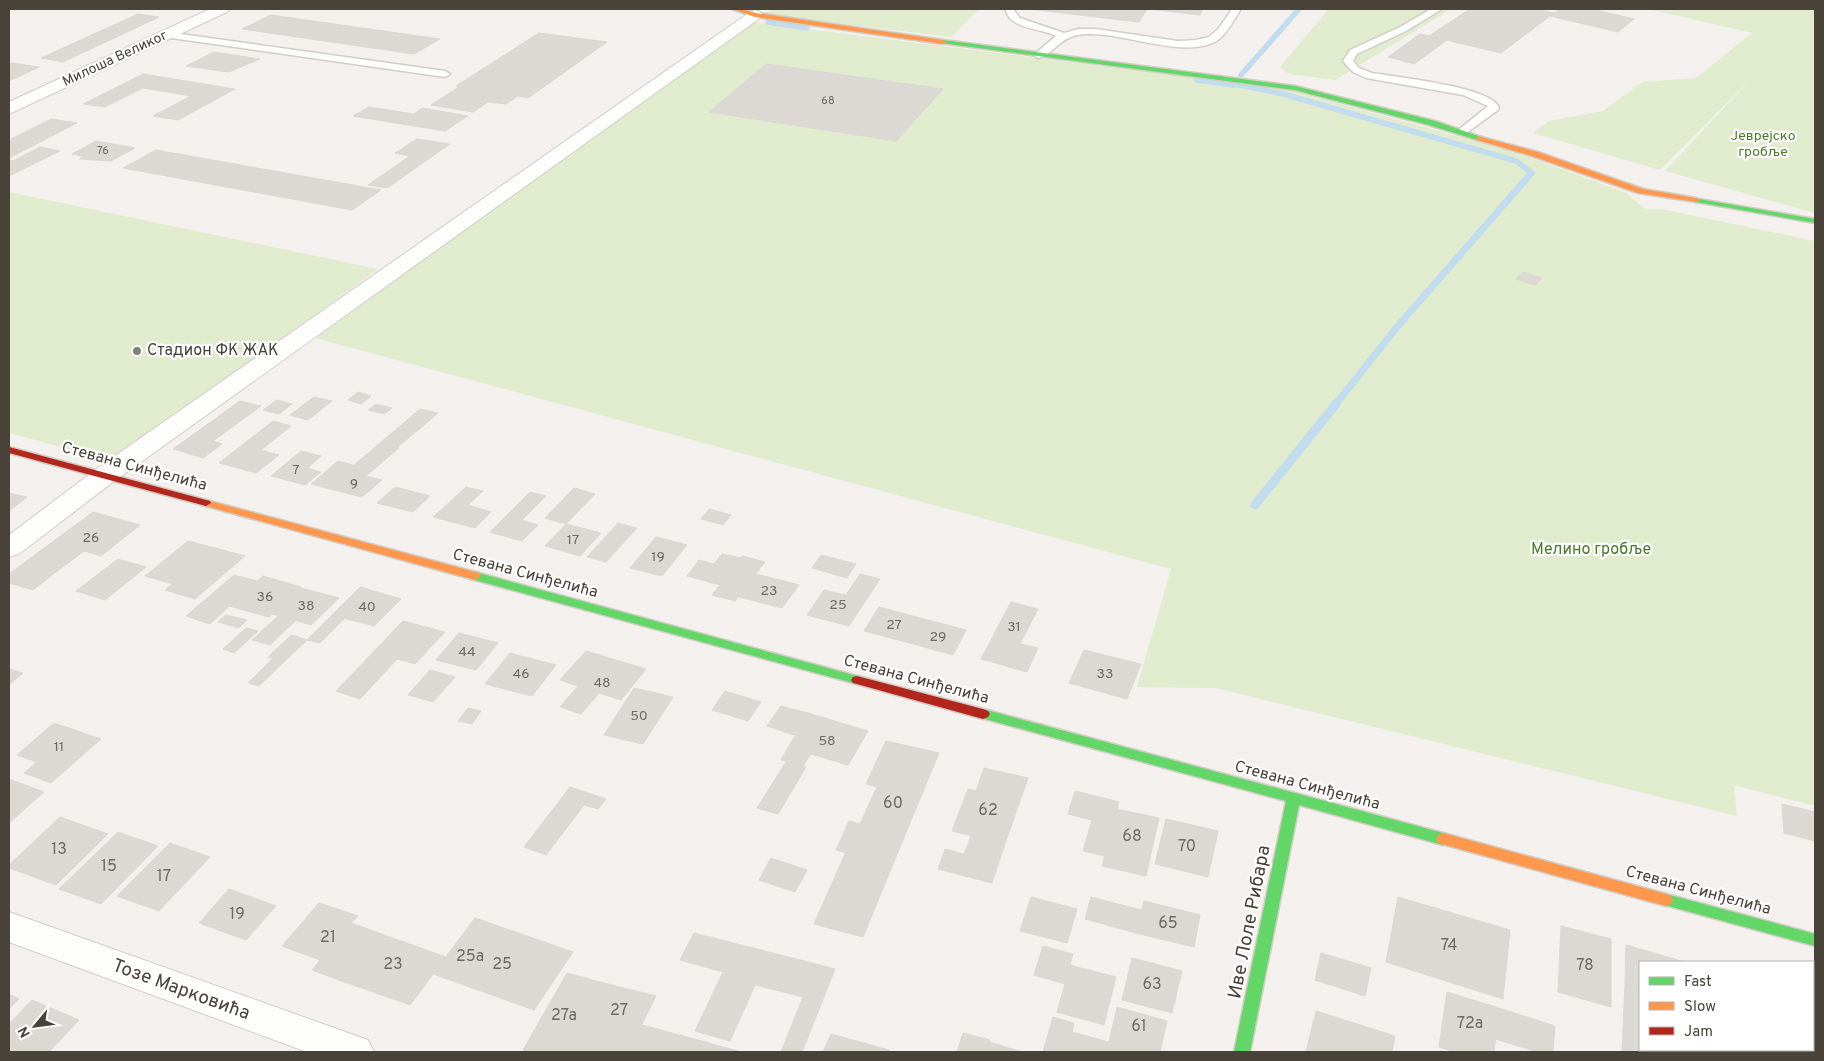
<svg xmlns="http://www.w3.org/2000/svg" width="1824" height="1061" font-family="Overpass,sans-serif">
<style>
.green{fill:#e1ebce}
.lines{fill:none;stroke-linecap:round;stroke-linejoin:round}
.stream-far2{stroke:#c0dcee;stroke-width:5.5}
.stream-far1{stroke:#c0dcee;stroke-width:7}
.stream{stroke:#c0dcee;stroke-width:9}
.building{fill:#dcd9d5;stroke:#dbd7d3}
.lane-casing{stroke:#d1ceca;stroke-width:3}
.street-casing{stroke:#d1ceca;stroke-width:2}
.fast-casing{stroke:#d2cdc4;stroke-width:3}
.slow-casing{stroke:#d2cdc4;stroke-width:3}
.jam-casing{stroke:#d2cdc4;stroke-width:3}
.lane{fill:#fdfdfc;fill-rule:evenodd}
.street{fill:#fdfdfc;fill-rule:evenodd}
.fast{fill:#63d668;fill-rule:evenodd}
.slow{fill:#ff974d;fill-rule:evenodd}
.jam{fill:#b3261e;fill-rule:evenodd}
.poi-dot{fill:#847f78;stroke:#fff;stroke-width:2}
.labels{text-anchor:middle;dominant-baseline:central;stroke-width:4.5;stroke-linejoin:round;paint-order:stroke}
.far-number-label{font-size:11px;fill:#6e6861}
.far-street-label{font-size:14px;fill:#494239;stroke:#fff}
.far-park-label{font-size:14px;fill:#4c7a2d;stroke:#fff}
.number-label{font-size:14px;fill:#6e6861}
.poi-label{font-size:16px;fill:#494239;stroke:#fff;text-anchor:start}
.street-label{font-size:16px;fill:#494239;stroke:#fff}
.park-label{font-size:16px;fill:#4c7a2d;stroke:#fff}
.near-number-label{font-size:16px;fill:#6e6861}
.near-street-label{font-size:19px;fill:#494239;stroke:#fff}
</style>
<rect width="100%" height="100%" fill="#f3f0ed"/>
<path class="green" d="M774 9H979L951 37 762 14Z
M1329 9H1451L1335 80 1289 74 1280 67Z
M1648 9H1815V213L1665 171 1754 76 1660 170 1533 133 1549 121 1603 111 1642 82 1696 78 1752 33Z
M742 21 1286 89 1515 152 1626 193 1645 209H1661L1815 241V806L1734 785 1737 816 1216 688 1137 687 1171 569 315 338Z
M9 192 378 269 113 461 9 433Z"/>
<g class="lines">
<path class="stream-far2" d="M768 22 807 28
M1241 75 1299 9
M1197 80 1234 85
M1235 84 1283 94 1516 161 1532 173 1527 178"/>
<path class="stream-far1" d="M1335 405 1397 327 1528 177"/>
<path class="stream" d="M1255 505 1336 404"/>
</g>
<path class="building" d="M1028 9H1203L1200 15 1147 9 1139 22Z
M1470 9H1534L1554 13 1501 53 1429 36Z
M1560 9H1599L1596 10 1634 19 1618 32 1550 16Z
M138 14 159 17 63 62 41 58Z
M271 15 440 39 414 54 242 29Z
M539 33 607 42 528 98 518 96 506 104 488 102 473 112 431 105 459 87 456 86Z
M1420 34 1447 40 1414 64 1388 57Z
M214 52 260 59 229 72 186 66Z
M12 63 39 67 9 81V64Z
M766 64 943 89 896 141 709 112Z
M143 74 235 89 178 120 153 116 191 96 143 88 105 107 83 104Z
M369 107 414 114 422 108 468 116 445 131 353 116Z
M51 119 77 123 9 158V140Z
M417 139 450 144 387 188 368 185 410 156 395 153Z
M96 141 135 148 111 161 79 159 83 156 72 154Z
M40 147 60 151 9 176V160L13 161Z
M156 150 381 190 352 210 123 168Z
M1523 272 1542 278 1535 285 1516 279Z
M358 392 371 396 361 404 348 400Z
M314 397 332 401 308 420 290 415Z
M277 400 292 404 279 414 263 410Z
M240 401 261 406 213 441 222 444 203 458 173 449Z
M376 404 392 408 384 414 368 410Z
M420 409 438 413 398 447 380 443Z
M273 421 291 426 261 450 279 455 256 473 219 463Z
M380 443 399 448 366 476 347 471Z
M301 451 321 456 307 468 321 472 305 485 271 476Z
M338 461 353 465 326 488 311 484Z
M347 471 366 476 382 480 362 497 326 488Z
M395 487 430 496 413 512 377 503Z
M466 487 483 491 468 505 451 501Z
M574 488 595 494 566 524 545 518Z
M530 492 546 496 522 520 506 516Z
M9 493 27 497 9 511Z
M451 501 468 505 491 512 475 528 433 517Z
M709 509 731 515 723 525 701 519Z
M93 512 140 525 101 556 84 551 56 572 24 563Z
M506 516 522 520 538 525 522 541 490 532Z
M618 523 637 528 606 562 587 557Z
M566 524 601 533 580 556 545 546Z
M656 537 687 545 662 576 630 568Z
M188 541 215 548 173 584 145 576Z
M215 548 245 556 195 599 165 590Z
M722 554 741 558 720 585 687 576 699 560 714 564Z
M821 555 856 564 847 578 812 568Z
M742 556 765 562 735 601 712 595Z
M118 559 146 567 105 600 76 591Z
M24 563 56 572 33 590 9 583V574Z
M756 574 799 585 782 608 739 597Z
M860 574 880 579 849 626 807 615 824 590 846 595Z
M234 575 257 581 210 624 186 616Z
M263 576 301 587 269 617 229 606Z
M360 587 401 599 374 626 332 615Z
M301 588 339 598 311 625 272 614Z
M1011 602 1038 609 1020 644 1038 648 1027 672 981 659Z
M879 607 924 619 910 643 864 631Z
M226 615 247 620 239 628 218 622Z
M332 615 345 618 320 643 307 640Z
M278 616 295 621 270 645 252 640Z
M924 619 966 630 953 655 910 643Z
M403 621 445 632 415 664 397 659 360 699 336 691Z
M246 628 258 631 234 653 223 649Z
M459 633 498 643 476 670 436 660Z
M291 635 307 640 284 662 268 657Z
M1084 650 1141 664 1127 699 1069 683Z
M586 651 646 669 621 700 599 693 581 714 560 707 578 686 560 680Z
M510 653 556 665 532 696 485 684Z
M273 658 284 662 259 686 248 683Z
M9 669 23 673 9 685Z
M430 670 455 677 433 702 408 695Z
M634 688 673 697 643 744 604 735Z
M725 691 761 702 748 721 712 710Z
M781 706 808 713 794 735 767 726Z
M468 708 481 711 472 724 458 721Z
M808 713 868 731 848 765 811 754 803 766 781 760Z
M54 723 101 739 51 783 24 773 37 762 17 755Z
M886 741 939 753 893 864 836 850 849 821 860 824 877 787 866 784Z
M786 762 806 767 778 814 757 808Z
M984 768 1028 778 1005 844 952 831 968 789 976 791Z
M9 779 44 792 9 823Z
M570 787 606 799 598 809 584 805 546 855 524 847Z
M1075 791 1119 802 1105 856 1083 851 1092 820 1068 814Z
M1782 804 1815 812V841L1784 833Z
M1116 809 1159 818 1146 876 1102 866Z
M60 817 108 834 56 885 9 868V865Z
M1166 819 1218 831 1208 877 1155 864Z
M118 832 158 846 101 904 59 889Z
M971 836 1005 844 992 883 938 869 945 849 964 854Z
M170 843 210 857 159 911 117 896Z
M846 852 893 864 863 937 814 924Z
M771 858 807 870 795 892 759 880Z
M229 889 276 906 246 940 199 923Z
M1031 897 1077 909 1067 943 1020 931Z
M1091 897 1141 910 1136 933 1085 919Z
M1398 897 1510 930 1503 999 1386 962Z
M1144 901 1200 915 1194 947 1136 933Z
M319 903 358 916 351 923 373 931 336 979 312 970 320 960 282 946Z
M475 918 573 952 534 1010 433 974Z
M1561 926 1611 939V1007L1558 992Z
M373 931 446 957 410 1005 336 979Z
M694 933 816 964 803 997 755 985 730 1041 695 1031 723 972 680 960Z
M1626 945 1685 962H1640V989L1625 984Z
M1043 946 1073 954 1070 965 1116 977 1104 1025 1057 1012 1065 984 1034 975Z
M1321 953 1371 968 1365 996 1315 980Z
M1132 958 1182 971 1172 1013 1122 1000Z
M816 964 835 969 802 1052H781Z
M567 973 604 983 567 1052H530L523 1050Z
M604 983 656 996 628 1052H576L568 1050Z
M1625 984 1640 989V1050H1665V1052L1622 1051Z
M1447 992 1499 1008 1494 1052H1455L1439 1047Z
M9 994 19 999 9 1009Z
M32 1000 79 1020 49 1052H9V1024Z
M1813 1003 1815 1004V1052H1800V1050H1813Z
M1117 1007 1167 1021 1160 1052H1043L1053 1017 1074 1023 1072 1032 1109 1042Z
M1499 1008 1555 1026 1553 1052H1538L1495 1039Z
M1316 1011 1395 1036 1392 1052H1306Z
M642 1025 702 1041 697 1052H628Z
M963 1033 990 1040 986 1052H957Z
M831 1034 889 1050 888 1052H823Z
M702 1041 741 1052H697Z
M989 1042 1023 1052H986Z
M1665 1050H1715V1052H1665Z"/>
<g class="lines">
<g class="lane-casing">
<path id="lane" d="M1005 9H1013L1020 18 1064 33 1078 29H1096L1178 41 1196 40 1209 37 1219 28 1232 9H1241C1234 19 1228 33 1218 40 1184 62 1117 28 1078 35 1060 38 1053 54 1039 58L1036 57V53L1056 36C1039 27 1012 31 1005 9Z
M1431 9H1442L1406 31 1357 54 1353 61 1359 68 1372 73C1395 77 1494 87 1499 108L1498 110 1465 134H1457L1456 132 1488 106 1463 95 1366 78 1353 72 1343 61 1350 50 1400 27Z
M167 32 445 71 450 74 445 77 164 37 162 35Z"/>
</g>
<g class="street-casing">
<path id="street" d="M210 9H230L227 12 9 114V102Z
M755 10 760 12 763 15 760 18 113 482 19 554 9 557V535L95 470 750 12Z
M9 912 368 1040 374 1052H307L9 942Z"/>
</g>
<g class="fast-casing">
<path id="fast" d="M943 40 1295 86 1435 121 1484 138 1477 140 1429 125 1295 90 941 43V41Z
M1693 198 1815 219V223L1696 202 1692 200Z
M475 572 857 676 861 677 863 680 861 683 857 684 471 579 469 576 471 573Z
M983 709 1443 833 1448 835 1450 839 1448 843 1443 845 1299 805 1250 1052H1234L1286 801 978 717 976 714 978 711Z
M1666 894 1815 934V946L1661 904 1659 900 1661 896Z"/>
</g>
<g class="slow-casing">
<path id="slow" d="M732 9H741L756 13 943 40 946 42 943 44 755 17Z
M1477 136 1538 152 1643 189 1696 198 1700 200 1696 202 1638 193 1532 156 1477 140Z
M206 500 479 573 481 576 475 580 202 505 201 503 202 501Z
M1443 833 1666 894 1671 896 1673 900 1671 904 1666 906 1438 843 1436 839 1438 835Z"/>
</g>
<g class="jam-casing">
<path id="jam" d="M9 447 210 501 211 503 206 506 9 453Z
M857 676 983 709 988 711 990 714 988 717 983 719 853 683 851 680 853 677Z"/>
</g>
<use href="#lane" class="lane"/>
<use href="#street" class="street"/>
<use href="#fast" class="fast"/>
<use href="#slow" class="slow"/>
<use href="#jam" class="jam"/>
</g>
<circle class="poi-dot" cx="137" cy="351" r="5"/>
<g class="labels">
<g class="far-number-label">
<text x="828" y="101">68</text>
<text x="103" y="151">76</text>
</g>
<g class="far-street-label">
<text transform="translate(115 59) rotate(-25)">Милоша Великог</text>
</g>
<g class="far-park-label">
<text x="1763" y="136">Јеврејско<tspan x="1763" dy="16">гробље</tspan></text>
</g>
<g class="number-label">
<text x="296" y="470">7</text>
<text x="354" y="484">9</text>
<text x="91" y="538">26</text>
<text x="573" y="540">17</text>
<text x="658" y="557">19</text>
<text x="769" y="591">23</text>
<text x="265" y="597">36</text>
<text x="838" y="605">25</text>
<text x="306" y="606">38</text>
<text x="367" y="607">40</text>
<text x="894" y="625">27</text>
<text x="1014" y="627">31</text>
<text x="938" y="637">29</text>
<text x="467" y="652">44</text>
<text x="521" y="674">46</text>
<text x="1105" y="674">33</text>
<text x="602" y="683">48</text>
<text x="639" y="716">50</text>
<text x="827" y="741">58</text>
<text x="59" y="747">11</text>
</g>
<g class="poi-label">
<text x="147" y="351">Стадион ФК ЖАК</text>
</g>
<g class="street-label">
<text transform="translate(134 467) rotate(15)">Стевана Синђелића</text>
<text transform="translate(525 574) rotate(15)">Стевана Синђелића</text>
<text transform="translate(916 680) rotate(15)">Стевана Синђелића</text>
<text transform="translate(1307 786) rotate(15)">Стевана Синђелића</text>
<text transform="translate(1698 891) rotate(15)">Стевана Синђелића</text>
</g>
<g class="park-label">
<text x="1591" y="550">Мелино гробље</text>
</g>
<g class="near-number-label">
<text x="893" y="804">60</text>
<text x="988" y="811">62</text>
<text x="1132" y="837">68</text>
<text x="1187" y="847">70</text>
<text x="59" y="850">13</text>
<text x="109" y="867">15</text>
<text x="164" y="877">17</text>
<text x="237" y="915">19</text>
<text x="1168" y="924">65</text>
<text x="328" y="938">21</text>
<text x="1449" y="946">74</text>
<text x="470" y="957">25a</text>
<text x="393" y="965">23</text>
<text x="502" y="965">25</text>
<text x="1585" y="966">78</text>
<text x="1152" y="985">63</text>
<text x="619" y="1011">27</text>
<text x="564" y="1016">27a</text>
<text x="1470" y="1024">72a</text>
<text x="1139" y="1027">61</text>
</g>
<g class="near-street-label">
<text transform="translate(1250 922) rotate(-79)">Иве Лоле Рибара</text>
<text transform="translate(181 990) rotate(20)">Тозе Марковића</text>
</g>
</g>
<rect width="1824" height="1061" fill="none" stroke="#494239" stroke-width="20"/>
<rect x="1639" y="961" width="175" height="90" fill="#ffffff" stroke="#b6b3b0"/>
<rect x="1649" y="977" width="25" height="8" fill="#63d668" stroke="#b6b3b0"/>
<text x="1684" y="986" font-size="15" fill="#494239">Fast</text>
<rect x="1649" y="1002" width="25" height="8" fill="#ff974d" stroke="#b6b3b0"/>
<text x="1684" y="1011" font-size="15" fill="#494239">Slow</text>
<rect x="1649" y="1027" width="25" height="8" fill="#b3261e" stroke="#b6b3b0"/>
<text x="1684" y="1036" font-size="15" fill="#494239">Jam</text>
<g transform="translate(35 1026) rotate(241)" stroke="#ffffff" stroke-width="4" paint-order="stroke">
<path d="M0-4L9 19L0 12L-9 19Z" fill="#494239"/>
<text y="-8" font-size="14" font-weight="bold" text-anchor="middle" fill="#494239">N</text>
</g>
</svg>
